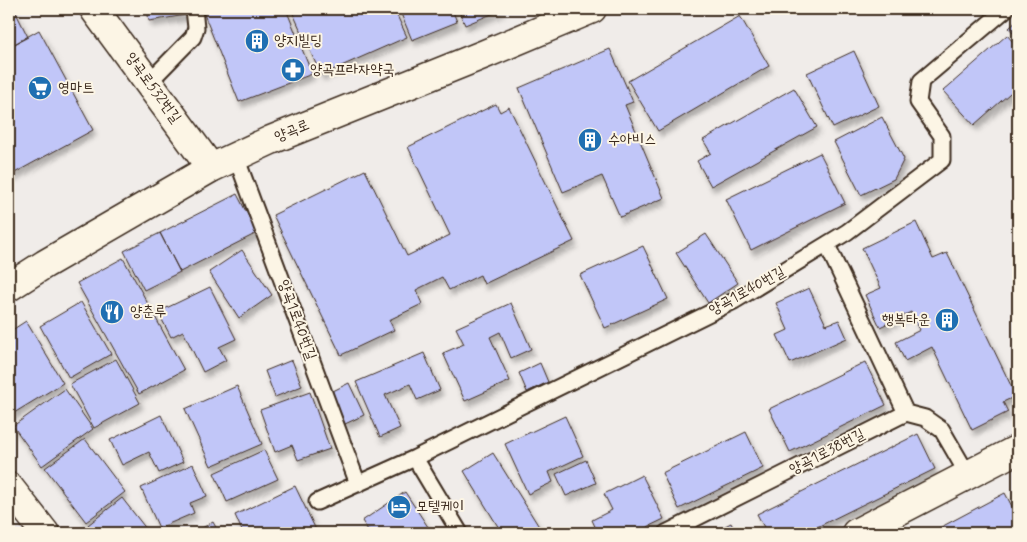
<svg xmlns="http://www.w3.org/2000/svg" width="1027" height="542" font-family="Mynerve,'Poor Story',sans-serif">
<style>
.building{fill:#c1c6f8;stroke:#3b2a1e;filter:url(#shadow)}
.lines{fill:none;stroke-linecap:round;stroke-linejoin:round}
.service-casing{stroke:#3b2a1e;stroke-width:19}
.minor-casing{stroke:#3b2a1e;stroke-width:31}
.tertiary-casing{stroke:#3b2a1e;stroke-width:31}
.service{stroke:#fcf5e5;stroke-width:15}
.minor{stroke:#fcf5e5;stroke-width:28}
.tertiary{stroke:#fcf5e5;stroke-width:28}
.labels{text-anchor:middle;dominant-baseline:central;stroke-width:4;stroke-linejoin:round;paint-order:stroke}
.poi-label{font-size:15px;fill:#3b2a1e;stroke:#fcf5e5;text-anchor:start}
.street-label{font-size:15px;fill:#3b2a1e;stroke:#fcf5e5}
</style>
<defs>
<filter id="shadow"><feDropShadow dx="3" dy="5.5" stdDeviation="2.5" flood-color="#0004"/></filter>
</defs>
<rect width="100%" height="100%" fill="#f0ece9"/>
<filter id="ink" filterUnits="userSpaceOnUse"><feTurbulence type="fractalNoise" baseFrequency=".02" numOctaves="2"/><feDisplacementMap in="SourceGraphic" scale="10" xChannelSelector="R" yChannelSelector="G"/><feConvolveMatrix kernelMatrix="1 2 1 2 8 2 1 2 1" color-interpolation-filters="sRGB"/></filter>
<g filter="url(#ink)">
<path class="building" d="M9 9H14L28 37 9 47Z
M147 9H185L186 15 149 21Z
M202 9H286L312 74 239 102Z
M291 9H394L407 37 321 75Z
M399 9H452L457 22 412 40Z
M458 9H504L465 25Z
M740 16 769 66 658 131 628 81Z
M1018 20V38L1009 28Z
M39 30 93 130 9 176V47Z
M1007 35 1018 48V86L974 125 943 91Z
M610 49 633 102 625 105 664 198 620 217 602 176 563 192 519 88Z
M854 51 879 106 833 128 807 73Z
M794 88 817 127 711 186 697 161 711 153 703 140Z
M496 104 500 112 509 107 574 241 484 284 480 275 449 290 442 277 416 290 422 304 389 320 394 330 341 355 273 215 365 170 407 256 450 235 408 147Z
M882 117 904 159 894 179 861 195 834 142Z
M820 153 845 203 751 250 726 199Z
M237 194 257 233 180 272 160 233Z
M916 222 933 259 947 253 1016 396 1003 402 1008 412 972 430 932 347 905 361 896 342 920 330 911 312 880 327 865 295 881 288 862 248Z
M160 233 180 272 144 290 124 251Z
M706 234 738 283 708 303 676 253Z
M643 246 668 299 605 328 580 275Z
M242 250 272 295 239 318 209 272Z
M123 258 184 370 139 394 77 283Z
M210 287 236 339 219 347 226 360 203 372 183 331 171 337 158 312Z
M809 288 826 325 839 320 847 338 790 363 777 335 788 330 776 303Z
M81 302 111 354 69 378 40 326Z
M511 303 531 349 511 358 500 332 490 337 510 381 465 401 443 353 464 344 456 328Z
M26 321 63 383 9 416V332Z
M424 353 440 390 417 400 410 384 385 395 400 428 380 437 356 382Z
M116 359 140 403 94 428 70 384Z
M292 360 302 386 275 397 265 371Z
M865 362 886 405 790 452 769 409Z
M540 363 548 382 527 392 519 373Z
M349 383 364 415 345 424 331 392Z
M237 386 262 444 211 466 185 409Z
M65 389 93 429 42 466 13 426Z
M310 392 330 449 298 460 292 445 275 452 260 410Z
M161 415 183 462 159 473 149 452 122 465 110 440Z
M565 416 583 456 549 472 553 482 528 494 505 444Z
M746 432 763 468 679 509 662 473Z
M918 434 935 469 805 533H767L757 514Z
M85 439 125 492 86 522 45 468Z
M264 450 278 479 227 502 214 473Z
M493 453 543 533H502L464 471Z
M586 460 596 483 566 496 556 474Z
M193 464 207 496 190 503 194 513 159 528 141 488Z
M642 475 664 519 635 533H598L592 520 612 510 604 494Z
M295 486 316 530 310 533H243L235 515Z
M405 492 432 533H370L362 521Z
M1005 493 1018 518V533H930Z
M122 498 147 530 142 533H95L88 525Z
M213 522 219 533H193Z
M731 523 736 533H711Z"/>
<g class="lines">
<g class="service-casing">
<path id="service" d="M149 82 193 37 196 28 194 9
M236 157 358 484
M827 245 906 413
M415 458 460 533
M317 502 415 458 734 301 847 232 942 160V136L918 102 921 81 1006 9
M666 533 906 413 925 418 942 430 968 475"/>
</g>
<g class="minor-casing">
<path id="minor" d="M94 9 211 168
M856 533 1018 449"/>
</g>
<g class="tertiary-casing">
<path id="tertiary" d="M9 287 45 264 211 168 271 140 485 54 592 9
M9 487 45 533"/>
</g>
<use href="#service" class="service"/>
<use href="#minor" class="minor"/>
<use href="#tertiary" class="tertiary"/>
</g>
</g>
<defs>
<g id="building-disc" transform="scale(1.25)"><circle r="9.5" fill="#1f6fb2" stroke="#fcf5e5"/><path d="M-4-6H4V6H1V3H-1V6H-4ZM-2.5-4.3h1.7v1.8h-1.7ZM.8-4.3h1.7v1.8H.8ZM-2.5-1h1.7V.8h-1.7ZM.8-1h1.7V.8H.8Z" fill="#fff"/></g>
<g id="pharmacy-disc" transform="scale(1.25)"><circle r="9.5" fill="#1f6fb2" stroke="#fcf5e5"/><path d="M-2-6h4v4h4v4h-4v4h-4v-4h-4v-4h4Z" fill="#fff"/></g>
<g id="supermarket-disc" transform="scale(1.25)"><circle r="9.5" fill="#1f6fb2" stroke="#fcf5e5"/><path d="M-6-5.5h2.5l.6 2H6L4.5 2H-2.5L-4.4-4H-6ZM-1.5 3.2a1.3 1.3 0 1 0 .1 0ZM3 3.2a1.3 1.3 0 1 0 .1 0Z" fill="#fff"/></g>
<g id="restaurant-disc" transform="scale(1.25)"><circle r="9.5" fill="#1f6fb2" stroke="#fcf5e5"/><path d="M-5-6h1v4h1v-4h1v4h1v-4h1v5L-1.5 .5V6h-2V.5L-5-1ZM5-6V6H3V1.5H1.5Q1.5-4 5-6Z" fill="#fff"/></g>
<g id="hotel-disc" transform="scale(1.25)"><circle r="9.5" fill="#1f6fb2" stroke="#fcf5e5"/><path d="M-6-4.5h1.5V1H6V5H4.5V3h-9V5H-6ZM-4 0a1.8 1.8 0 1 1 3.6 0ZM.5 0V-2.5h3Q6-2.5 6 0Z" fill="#fff"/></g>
</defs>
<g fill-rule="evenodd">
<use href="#building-disc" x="257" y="41"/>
<use href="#pharmacy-disc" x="293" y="70"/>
<use href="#supermarket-disc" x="40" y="88"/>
<use href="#building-disc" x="590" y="140"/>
<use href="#restaurant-disc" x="112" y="312"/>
<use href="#building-disc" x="947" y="320"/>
<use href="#hotel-disc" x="399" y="507"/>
</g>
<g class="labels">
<g class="poi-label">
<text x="274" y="41">양지빌딩</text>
<text x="310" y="70">양곡프라자약국</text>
<text x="58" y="88">영마트</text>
<text x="608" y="140">수아비스</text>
<text x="130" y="312">양춘루</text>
<text x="930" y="320" text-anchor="end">행복타운</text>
<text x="416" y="507">모텔케이</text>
</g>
<g class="street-label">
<text transform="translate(153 88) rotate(54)">양곡로532번길</text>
<text transform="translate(292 131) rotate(-22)">양곡로</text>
<text transform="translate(747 291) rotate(-29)">양곡1로40번길</text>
<text transform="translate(297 320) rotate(70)">양곡1로40번길</text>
<text transform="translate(827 452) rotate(-27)">양곡1로38번길</text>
</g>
</g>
<rect width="1027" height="542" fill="none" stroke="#fcf5e5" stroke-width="30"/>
<rect x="15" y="15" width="997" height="512" fill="none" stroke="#3b2a1e" stroke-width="2" filter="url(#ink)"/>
</svg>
